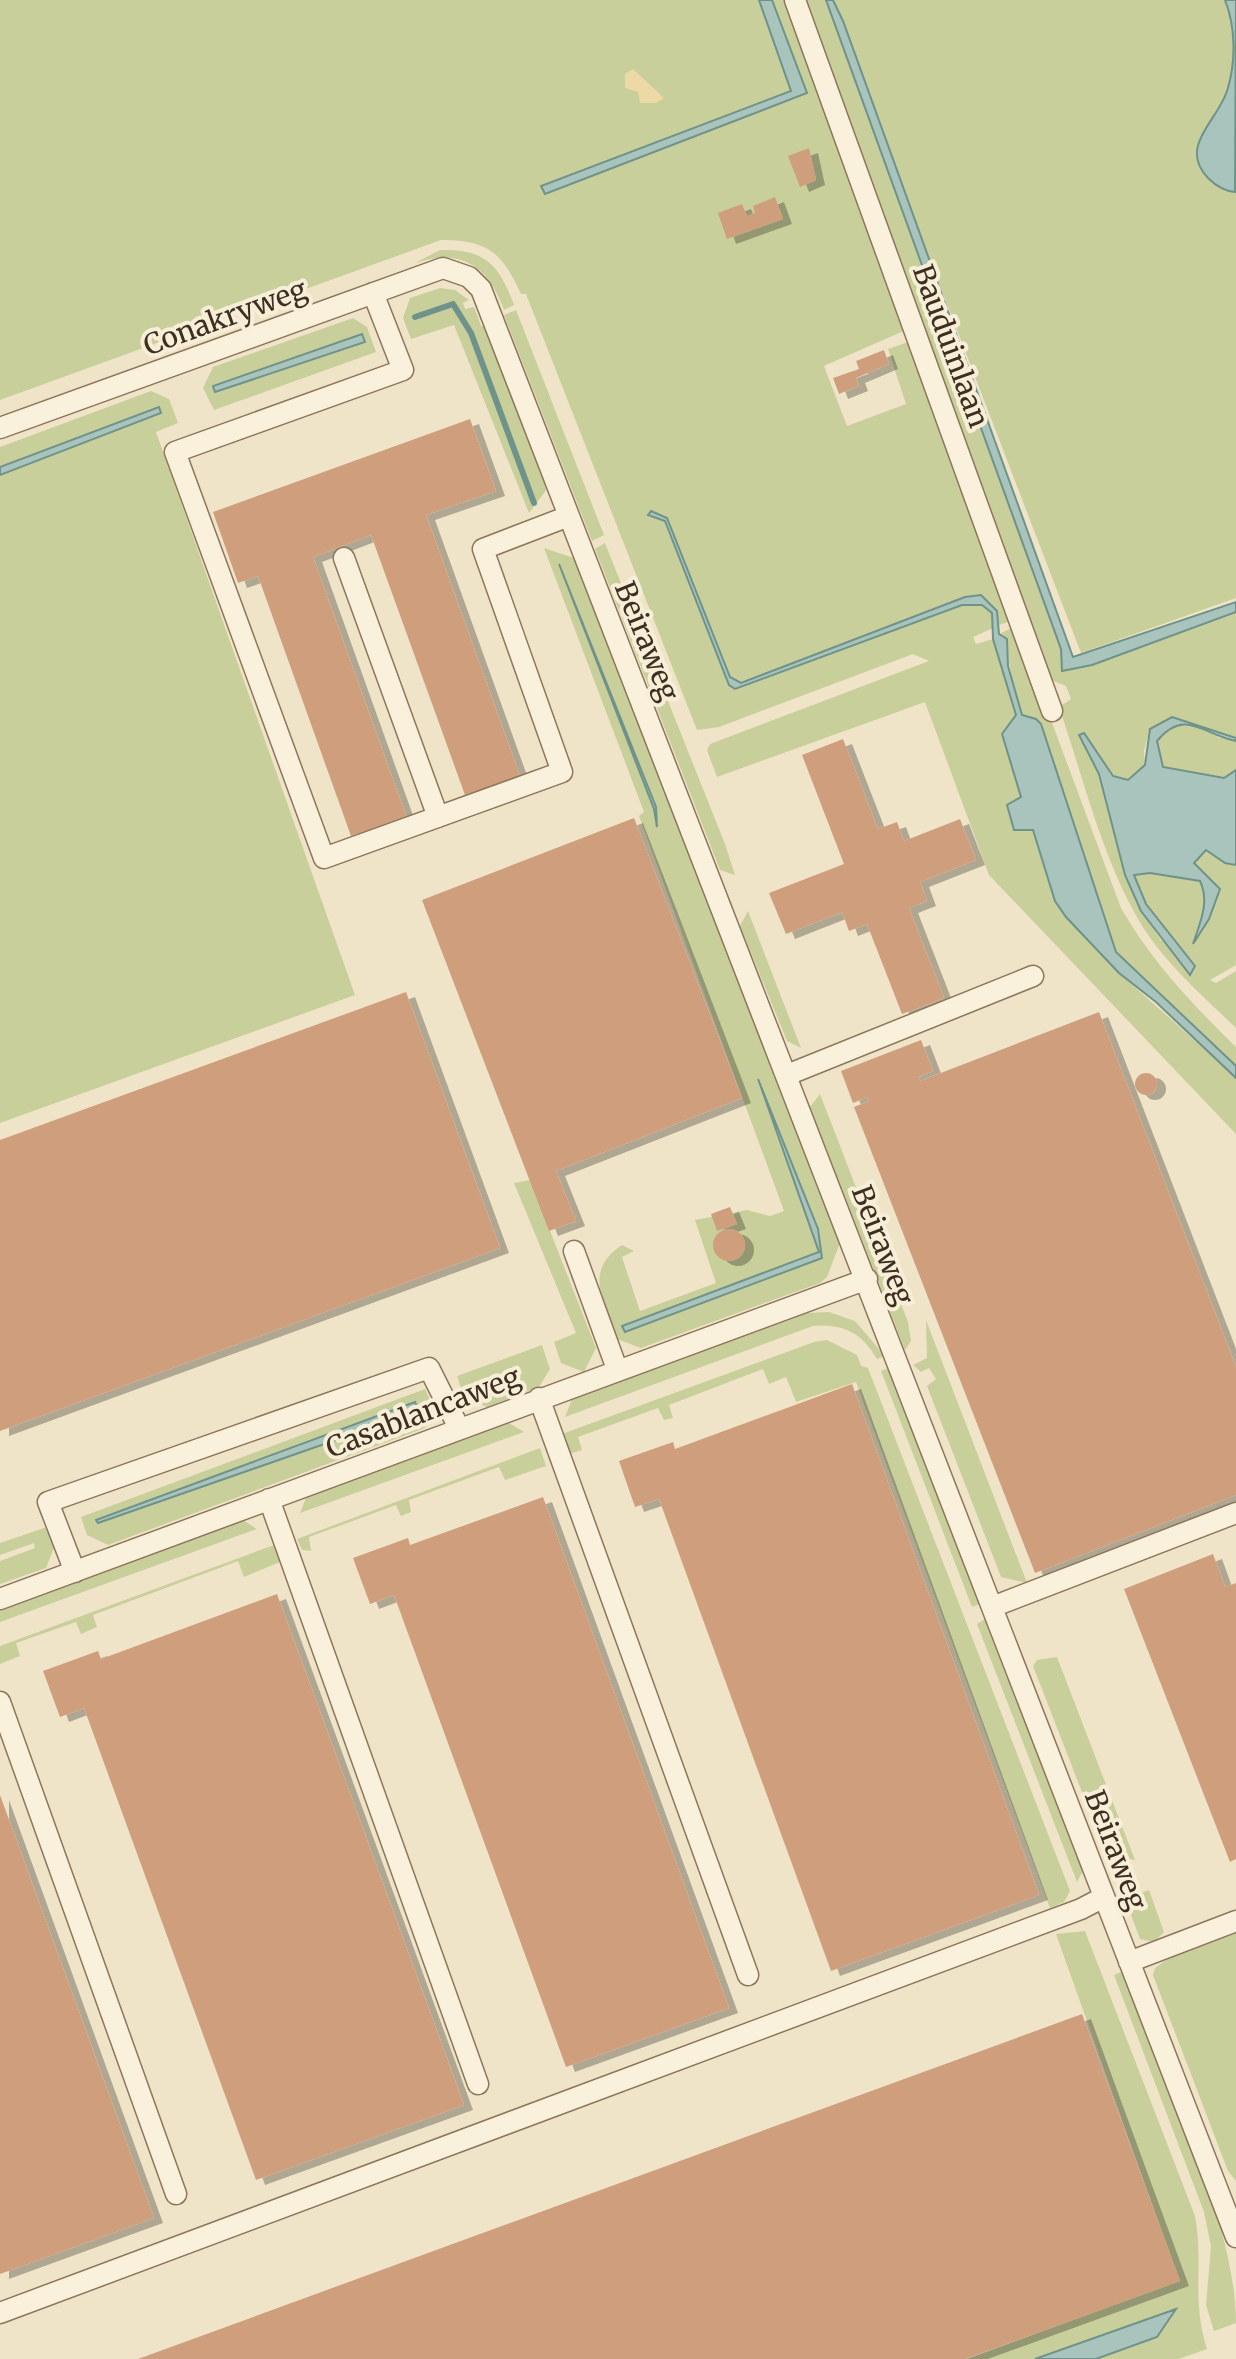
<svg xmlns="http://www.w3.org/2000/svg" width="1236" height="2359" font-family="Merriweather,serif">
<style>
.green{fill:#c9cf9b;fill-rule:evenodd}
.sand{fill:#ecd9a5}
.water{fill:#a9c4bc;stroke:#6f938a;stroke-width:2}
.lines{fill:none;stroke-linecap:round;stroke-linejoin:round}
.stream{stroke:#6f938a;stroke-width:6}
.building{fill:#cf9f7d;filter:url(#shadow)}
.minor-casing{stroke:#8d765c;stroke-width:23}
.minor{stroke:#faf1dc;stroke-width:20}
.labels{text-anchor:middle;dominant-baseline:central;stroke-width:8;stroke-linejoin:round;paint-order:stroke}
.street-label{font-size:28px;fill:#3d2e20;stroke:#f7eed8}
</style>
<defs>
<filter id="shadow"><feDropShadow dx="9" dy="5" stdDeviation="0" flood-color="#0004"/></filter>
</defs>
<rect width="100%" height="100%" fill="#f0e4c8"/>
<path class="green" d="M0 0H1236V598L1081 653 857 69 852 71 1061 649 1062 671 1092 665 1236 612V738L1218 733 1217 737 1236 741V770L1224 778 1163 767 1157 741C1174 721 1185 724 1209 729L1178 718 1172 717 1150 729 1144 751 1145 765 1128 780 1113 776 1084 733 1079 735 1099 774 1125 875 1141 911 1161 940 1195 966 1146 904 1134 875 1150 873 1200 881C1210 903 1199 921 1195 942L1217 900 1194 863 1205 850 1225 863 1236 865V965L1210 980 1216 983 1236 971V1028C1202 995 1162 961 1138 919 1101 854 1083 777 1059 707L1071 699 1066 686 1051 680 1014 620 999 625 997 611 965 597 741 683 730 678 665 521 729 685 735 689 962 605H982L992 613 993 628 973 637 976 644 993 639 1013 699 1033 829 1055 901 1066 917 1119 973 1236 1077V1134L989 875 925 702 717 777 707 750 710 744 929 661 913 654 719 727 697 730 526 294H521C502 252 487 240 441 240L0 400ZM791 91 806 93 546 194 542 187ZM908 329 911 341 888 349 906 404 847 426 824 366Z
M440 250C486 249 499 265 514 305L504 310C488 265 461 248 415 263Z
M440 288 455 290 469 300 463 303 465 309 474 307 481 326 488 327 550 485 529 513 454 325 411 339 403 318 410 298Z
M516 310 604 535 592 541 504 315Z
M353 318 367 327 376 352 214 410 203 388 213 367ZM361 334 364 342 215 392 213 387Z
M151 391 169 399 178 423 156 432 355 995 0 1123V475L161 412 159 407 0 467V447Z
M605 543 725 844 735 875 720 870 595 549Z
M544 548 577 559 840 1243 827 1277 820 1283 641 1348 617 1339C605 1303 582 1271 622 1245L634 1251 622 1257 640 1311 716 1283 695 1220 747 1210 770 1216 784 1211 639 816 644 812ZM757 1080 818 1229 822 1258 625 1332 623 1326 819 1252Z
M1016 626 1121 908C1152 962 1192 1004 1236 1047V1066L1116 953 1030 720 1022 716C1014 690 1008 666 1007 639L999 634Z
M748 911 801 1048 787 1041 740 926Z
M820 1094 908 1322 911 1341 905 1350 810 1107Z
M530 1180 596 1348 584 1372 561 1363 554 1342 576 1333 514 1183Z
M829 1312 855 1321 885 1356 877 1359C861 1332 844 1324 813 1326L565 1417 572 1399 806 1313Z
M926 1320 1027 1583 1001 1577 927 1386 936 1379 929 1368 921 1372 913 1365 927 1358Z
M827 1340 857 1355 861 1366 868 1368 1070 1891 1064 1902 1050 1908 856 1382 796 1402 786 1377 769 1384 763 1369 669 1405 673 1418 664 1420 658 1408 578 1437 582 1450 569 1454 562 1434 814 1342Z
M542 1345 550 1369 539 1387 487 1407 464 1398 457 1376Z
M891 1367 982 1603 972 1607 881 1371Z
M425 1389 434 1408 425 1428 108 1545 87 1535 81 1517Z
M507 1422 524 1432 300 1513 307 1495Z
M540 1448 546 1466 505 1480 499 1467 409 1500 411 1512 401 1516 396 1505 309 1537 311 1551 302 1550 297 1539Z
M241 1519 257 1529 0 1622V1608Z
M47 1527 56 1543 46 1568 0 1584V1561L35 1548 34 1543 0 1555V1543Z
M274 1545 280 1562 244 1577 238 1561 93 1615 97 1627 81 1634 76 1622 16 1643 20 1656 0 1664V1646Z
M985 1619 1084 1869 1077 1882 977 1624Z
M1057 1657 1135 1860 1106 1854 1033 1666 1037 1660Z
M1149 1890 1164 1932 1154 1942 1140 1939 1130 1912 1138 1894Z
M1085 1931 1195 2216C1204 2264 1191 2299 1207 2349L1179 2359H1096L1157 2337 1175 2309 1035 2359H968L1179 2280 1056 1934Z
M1236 1932V2181L1228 2171 1153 1975 1155 1968 1168 1959Z
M1123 1971C1161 2068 1236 2222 1236 2323L1214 2331 1206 2305 1211 2246 1204 2212 1114 1975Z"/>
<path class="sand" d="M633 69 664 98 656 103H640L638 92 625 88V74Z"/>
<path class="water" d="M759 0H772L807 93 545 194 541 186 791 91Z
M826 0H833L843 21 1073 657 1236 602V612L1092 665 1062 671 1061 649Z
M1225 0H1236L1235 192C1224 191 1216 186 1208 178 1178 146 1217 122 1227 91 1236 63 1236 28 1225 0Z
M362 334 365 342 215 392 213 386Z
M159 407 161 413 0 475V467Z
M651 511 667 518 730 677 741 683 965 597 981 595 997 611 999 634 1007 639 1008 666 1022 715 1036 719 1041 724 1116 952 1236 1066V1078L1156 1002 1119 973 1066 917 1055 901 1033 830H1014L1007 805 1021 797 1002 734 1016 715 993 639 992 613 982 605H962L735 689 729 685 665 521 648 515Z
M559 564 656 807 657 827 654 809Z
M1172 717 1236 738V741C1204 735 1185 707 1157 741L1163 767 1224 778 1236 770V865L1225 863 1206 850 1194 863 1220 889 1209 919 1193 944C1200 923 1210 902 1200 881L1150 873 1134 875 1146 904 1195 966 1190 975 1141 911 1125 875 1099 774 1079 735 1084 733 1113 776 1128 780 1145 765 1150 729Z
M758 1079 818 1229 822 1258 625 1332 622 1326 819 1252Z
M415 1402 419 1411 98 1523 96 1520Z
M1176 2309 1157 2337 1096 2359H1035Z"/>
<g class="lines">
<path class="stream" d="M415 317 453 304 471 333 534 503"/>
</g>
<path class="building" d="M809 148 816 180 800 187 788 156Z
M775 197 783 219 727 239 718 213 742 204 747 216 755 213 753 206Z
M884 350 889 364 856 378 859 386 839 394 833 378 859 369 856 361Z
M470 419 496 491 426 515 520 776 465 795 371 535 313 557 406 816 351 836 258 576 238 583 213 512Z
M843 739 878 829 897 822 904 841 960 819 976 860 920 882 927 901 909 908 944 998 902 1014 867 924 849 931 842 912 786 934 769 893 844 864 802 755Z
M634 818 742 1098 556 1171 576 1221 549 1231 422 900Z
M406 992 500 1248 0 1431V1140Z
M1099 1012 1236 1367V1495L1035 1573 854 1107 869 1101 868 1097 853 1103 841 1071 921 1040 933 1071 918 1077 920 1081Z
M1135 1084a11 11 0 1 1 22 0a11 11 0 1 1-22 0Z
M730 1207 737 1224 717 1231 711 1214Z
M713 1245a16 16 0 1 1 32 0a16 16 0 1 1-32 0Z
M852 1384 1039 1895 831 1971 659 1499 635 1507 619 1461 673 1442 675 1449Z
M543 1497 729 2008 566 2067 394 1595 370 1604 353 1558 408 1538 410 1545Z
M1213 1554 1225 1587 1236 1583V1859L1230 1862 1124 1589Z
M277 1594 464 2105 256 2180 84 1708 60 1717 43 1671 98 1651 101 1659Z
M0 1795 154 2218 0 2274Z
M1082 2014 1180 2281 965 2359H138Z"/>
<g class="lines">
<g class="minor-casing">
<path id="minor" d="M795 0 1052 711
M373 293 403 370 175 452 324 858 562 772 483 549 569 516
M0 428 443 268 469 277 481 289 1236 2237
M344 558 438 817
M787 1075 1033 976
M574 1251 617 1369
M539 1398 748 1975
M269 1499 478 2084
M75 1572 48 1502 429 1368 459 1428
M0 1599 867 1279
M992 1607 1236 1513
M0 1702 176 2194
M1129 1962 1236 1921
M0 2313 1081 1909 1104 1897"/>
</g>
<use href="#minor" class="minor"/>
</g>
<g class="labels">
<g class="street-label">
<text transform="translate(225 317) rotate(-20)">Conakryweg</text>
<text transform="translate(951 346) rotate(70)">Bauduinlaan</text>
<text transform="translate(647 641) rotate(68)">Beiraweg</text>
<text transform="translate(883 1245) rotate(69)">Beiraweg</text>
<text transform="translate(423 1412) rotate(-21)">Casablancaweg</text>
<text transform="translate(1116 1850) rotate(69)">Beiraweg</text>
</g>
</g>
</svg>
